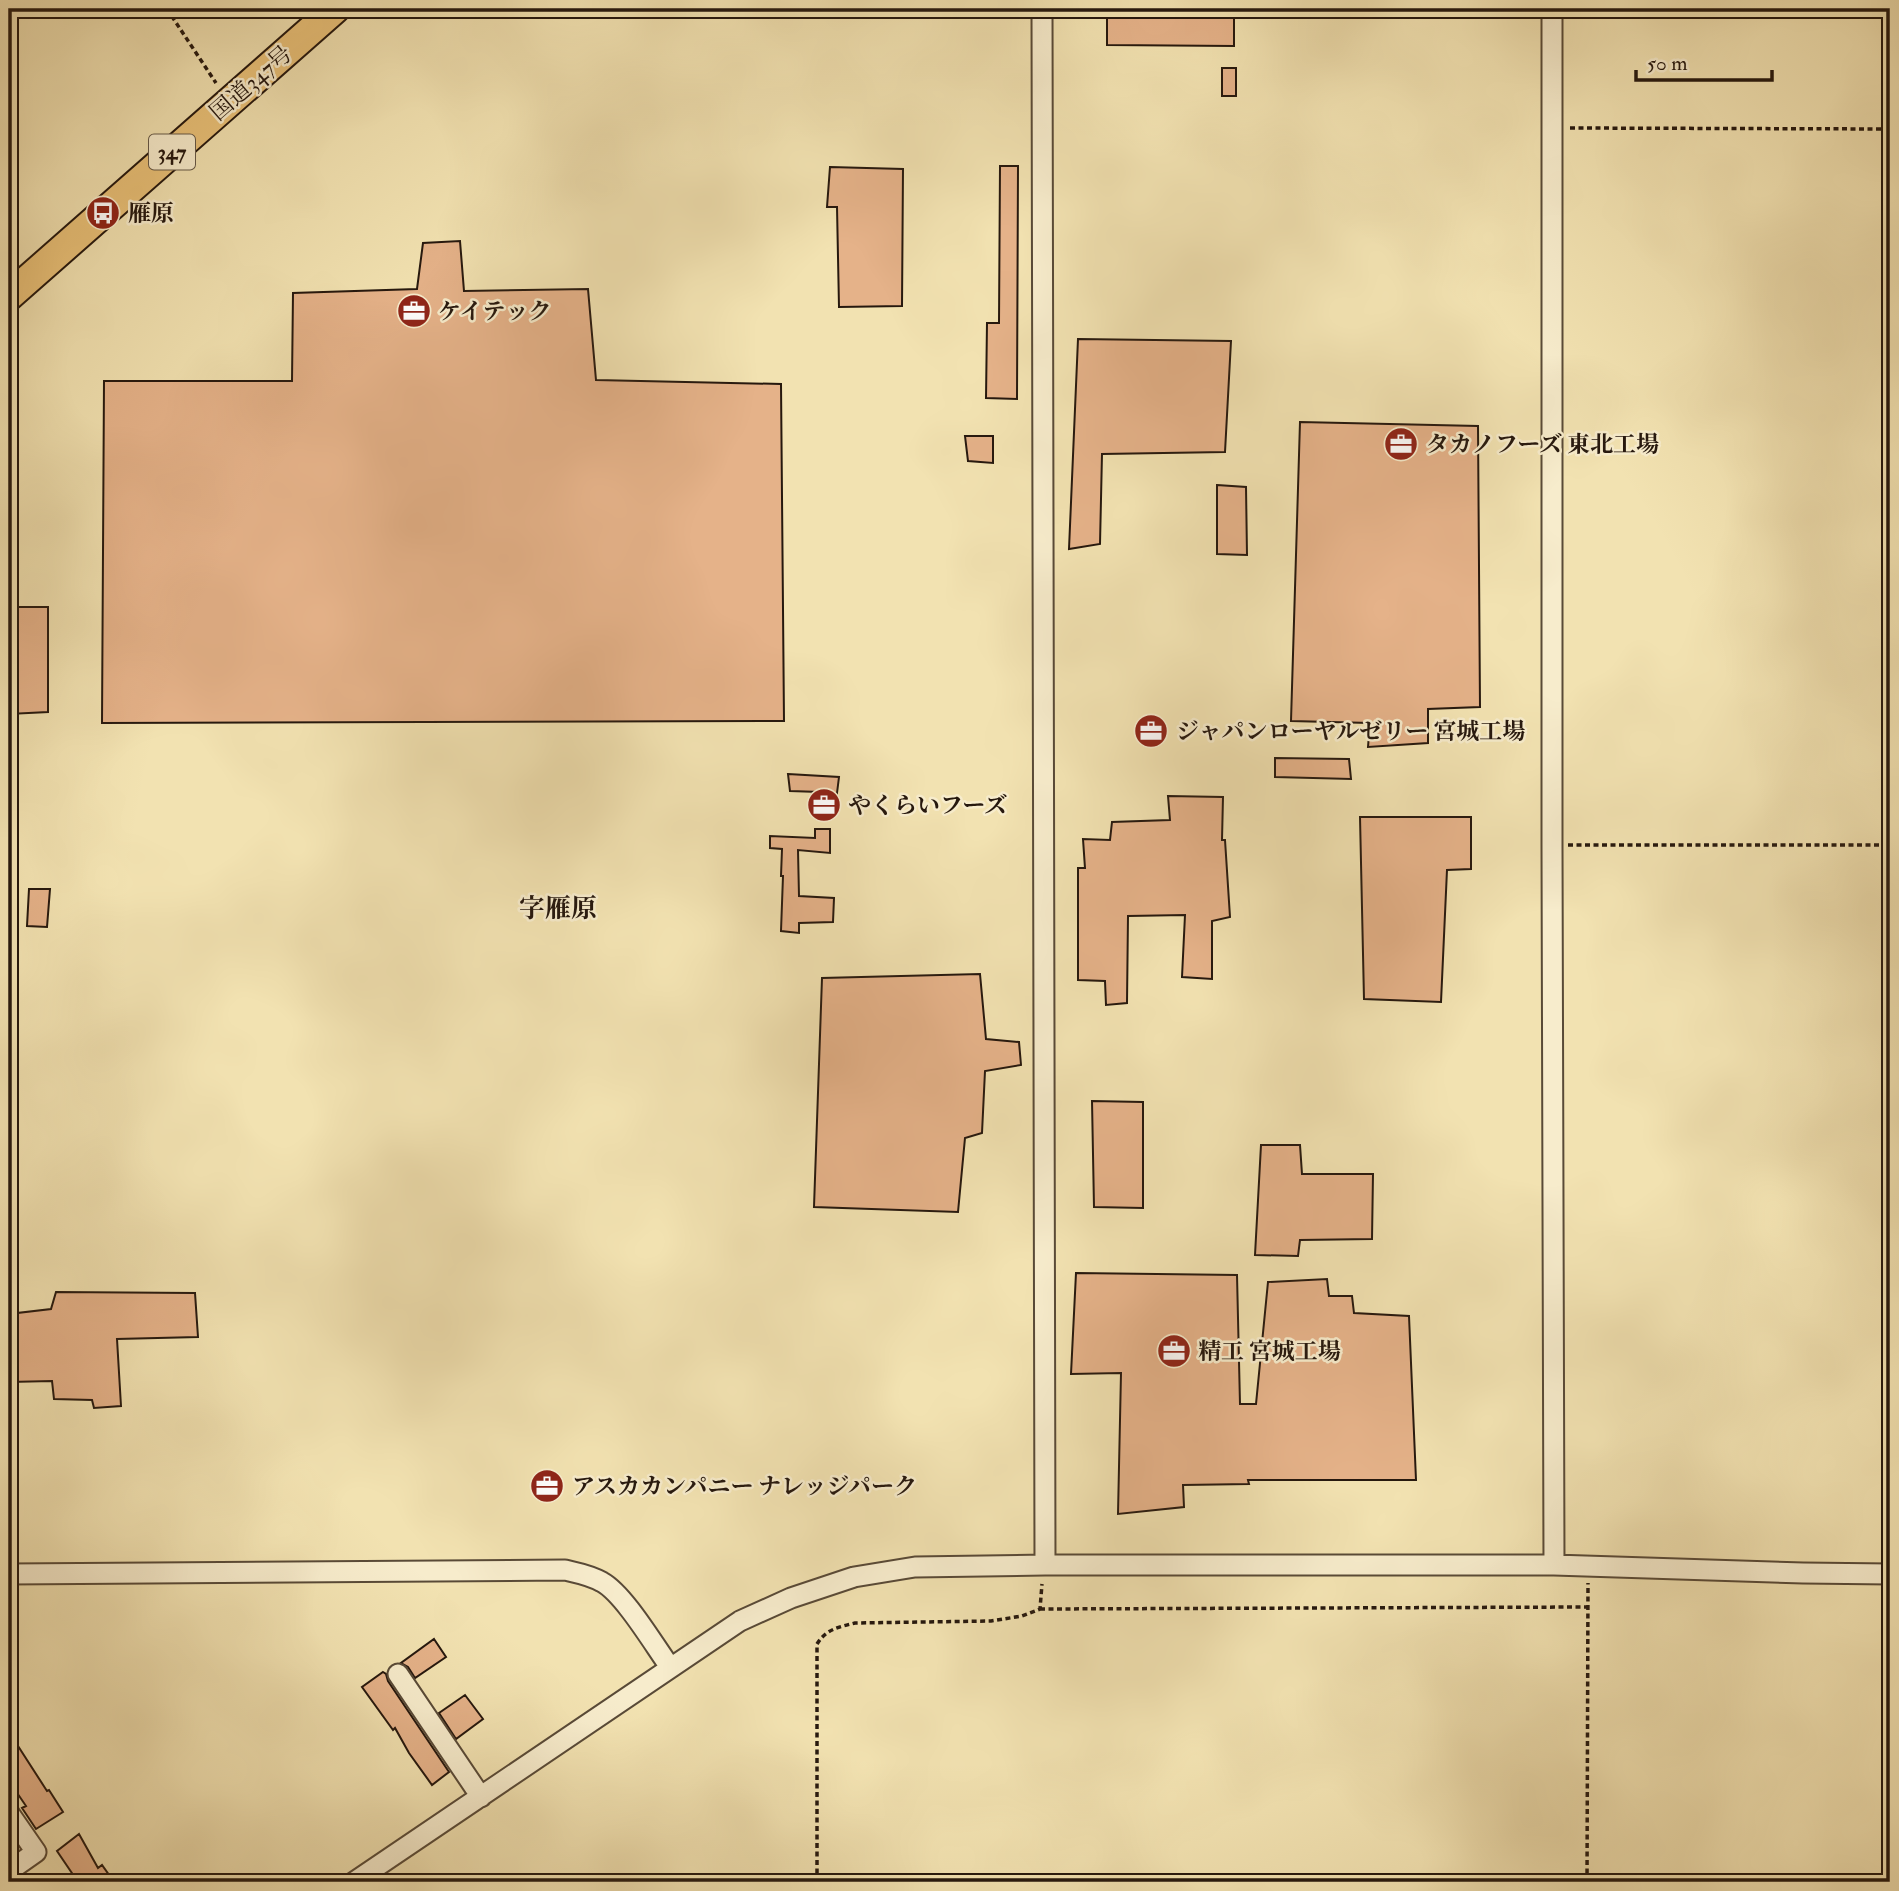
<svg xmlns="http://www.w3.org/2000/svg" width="1899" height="1891" font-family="'IM FELL Double Pica','Noto Serif JP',serif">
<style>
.building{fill:#e5b289;stroke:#26180e;stroke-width:2}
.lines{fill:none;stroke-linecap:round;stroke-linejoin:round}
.minor-casing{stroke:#594a37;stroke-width:23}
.highway-casing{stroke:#26180e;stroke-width:32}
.path{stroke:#26180e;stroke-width:3.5;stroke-dasharray:5 3.5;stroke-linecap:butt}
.minor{stroke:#f7eccc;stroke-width:19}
.highway{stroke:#e9c178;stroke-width:28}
.labels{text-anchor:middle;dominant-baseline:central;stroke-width:5;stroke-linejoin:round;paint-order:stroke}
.shield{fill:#f7eccc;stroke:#655847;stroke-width:2}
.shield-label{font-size:21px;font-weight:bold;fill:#26180e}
.street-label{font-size:23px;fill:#26180e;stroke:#f7eccc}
.poi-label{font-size:23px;font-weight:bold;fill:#26180e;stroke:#f7eccc;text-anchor:start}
.quarter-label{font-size:26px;font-weight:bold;fill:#26180e;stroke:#f7eccc}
</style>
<rect width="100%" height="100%" fill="#f2e2b1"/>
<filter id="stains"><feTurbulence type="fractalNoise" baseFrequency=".00286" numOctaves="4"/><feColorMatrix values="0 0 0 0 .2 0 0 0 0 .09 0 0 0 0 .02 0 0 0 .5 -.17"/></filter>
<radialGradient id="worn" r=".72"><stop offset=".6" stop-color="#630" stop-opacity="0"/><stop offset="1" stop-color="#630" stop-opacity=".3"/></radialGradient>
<path class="building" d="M1107 9H1234V46L1107 45Z
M1222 68H1236V96H1222Z
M1000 166H1018L1017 399 986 398 987 323H999Z
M830 167 903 169 902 306 839 307 837 207H827Z
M460 241 464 291 588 289 596 380 781 384 784 721 102 723 104 381H292L293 293 417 289 423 243Z
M1078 339 1231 341 1225 452 1102 454 1100 544 1069 549Z
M1300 422 1478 426 1480 707 1428 709V743L1368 747 1370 723 1291 721Z
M965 436H993V463L968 461Z
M1217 485 1246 487 1247 555 1217 554Z
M9 607H48V712L9 714Z
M1275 758 1349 759 1351 779 1275 777Z
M788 774 839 777 835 809 821 808 820 792 790 791Z
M1168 796 1223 797 1222 840H1225L1230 917 1212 921V979L1182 977 1185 915 1128 916 1127 1003 1106 1005 1105 981 1078 980V868H1085L1083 839 1110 840 1112 822 1170 820Z
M1360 817H1471V869L1447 870 1441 1002 1364 999Z
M815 829H830V853L798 850 799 896 834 898 833 922 799 923V933L781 931 783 876H781L782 849 770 848V836L815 838Z
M29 889H50L47 927 27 926Z
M980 974 986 1039 1019 1042 1021 1065 985 1071 982 1133 965 1138 958 1212 814 1207 822 978Z
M1092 1101 1143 1102V1208L1094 1207Z
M1261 1145H1300L1302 1174H1373L1372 1239 1300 1240 1298 1256 1255 1255Z
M1076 1273 1237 1275 1240 1404H1256L1268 1282 1327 1279 1329 1296H1352L1354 1313 1409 1316 1416 1480H1248L1249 1484 1183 1485 1184 1507 1118 1514 1121 1373 1071 1374Z
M56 1292 195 1293 198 1337 117 1339 121 1406 94 1408 92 1400 54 1399 52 1381 9 1382V1314L51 1309Z
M434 1639 446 1657 415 1678 408 1667 401 1663Z
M383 1672 386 1674 388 1681 449 1772 432 1785 409 1753 395 1728 393 1730 362 1687Z
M465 1695 483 1719 456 1739 439 1713Z
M9 1732 47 1791 49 1790 63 1812 36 1829 22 1808 26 1806 9 1781Z
M79 1834 98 1868 102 1865 114 1882H78L57 1851Z"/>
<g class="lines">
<g class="minor-casing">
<path id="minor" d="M1042 9 1045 1565
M1552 9V845L1554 1565
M9 1574 565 1570C578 1573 590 1575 602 1582 624 1594 654 1645 670 1667
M398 1674 481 1797
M9 1813 36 1852 9 1871
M354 1882 740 1621 791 1598 854 1577 915 1567 1045 1565H1554L1803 1573 1890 1574"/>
</g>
<g class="highway-casing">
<path id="highway" d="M9 296 335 9"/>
</g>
<path class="path" d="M167 9 216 83
M1570 128 1890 129
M1568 845H1890
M1040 1609 1588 1607
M817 1882V1644C826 1629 839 1627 855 1623L991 1621 1022 1616 1040 1609 1042 1584
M1587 1882 1588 1583"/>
<use href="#minor" class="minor"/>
<use href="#highway" class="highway"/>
</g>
<defs>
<g id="bus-disc" transform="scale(1.75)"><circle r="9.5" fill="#8f2418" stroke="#f7eccc"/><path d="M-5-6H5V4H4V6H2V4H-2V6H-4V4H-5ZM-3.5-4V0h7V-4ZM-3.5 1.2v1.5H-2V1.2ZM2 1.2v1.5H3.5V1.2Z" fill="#fff"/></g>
<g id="office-disc" transform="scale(1.75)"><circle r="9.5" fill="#8f2418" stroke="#f7eccc"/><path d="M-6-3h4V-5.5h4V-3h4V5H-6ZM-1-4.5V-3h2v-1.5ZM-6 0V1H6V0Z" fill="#fff"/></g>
</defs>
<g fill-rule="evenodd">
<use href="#bus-disc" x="103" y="213"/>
<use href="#office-disc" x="414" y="311"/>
<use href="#office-disc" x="1401" y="444"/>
<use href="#office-disc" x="1151" y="731"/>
<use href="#office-disc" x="824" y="805"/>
<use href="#office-disc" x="1174" y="1351"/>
<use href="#office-disc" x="547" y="1486"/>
</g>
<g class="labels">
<rect class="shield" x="149" y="134.5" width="46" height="35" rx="5"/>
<g class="shield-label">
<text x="172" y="152">347</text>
</g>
<g class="street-label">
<text transform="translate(251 83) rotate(-41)">国道347号</text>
</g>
<g class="poi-label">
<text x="128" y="213">雁原</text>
<text x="438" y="311">ケイテック</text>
<text x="1426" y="444">タカノフーズ 東北工場</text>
<text x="1176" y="731">ジャパンローヤルゼリー 宮城工場</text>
<text x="848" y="805">やくらいフーズ</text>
<text x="1198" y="1351">精工 宮城工場</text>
<text x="572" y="1486">アスカカンパニー ナレッジパーク</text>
</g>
<g class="quarter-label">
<text x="558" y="909">字雁原</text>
</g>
</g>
<rect width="1899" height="1891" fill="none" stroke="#f2e2b1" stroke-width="35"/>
<rect x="10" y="10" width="1878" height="1870" fill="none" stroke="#26180e" stroke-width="3.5"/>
<rect x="18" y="18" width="1864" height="1856" fill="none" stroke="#26180e" stroke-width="2"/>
<path d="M1636 70v10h136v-10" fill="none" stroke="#26180e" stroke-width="3.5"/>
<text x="1647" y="70" font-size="21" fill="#26180e" stroke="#f7eccc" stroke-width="5" paint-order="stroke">50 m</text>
<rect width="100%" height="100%" filter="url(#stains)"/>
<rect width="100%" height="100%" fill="url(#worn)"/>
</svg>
